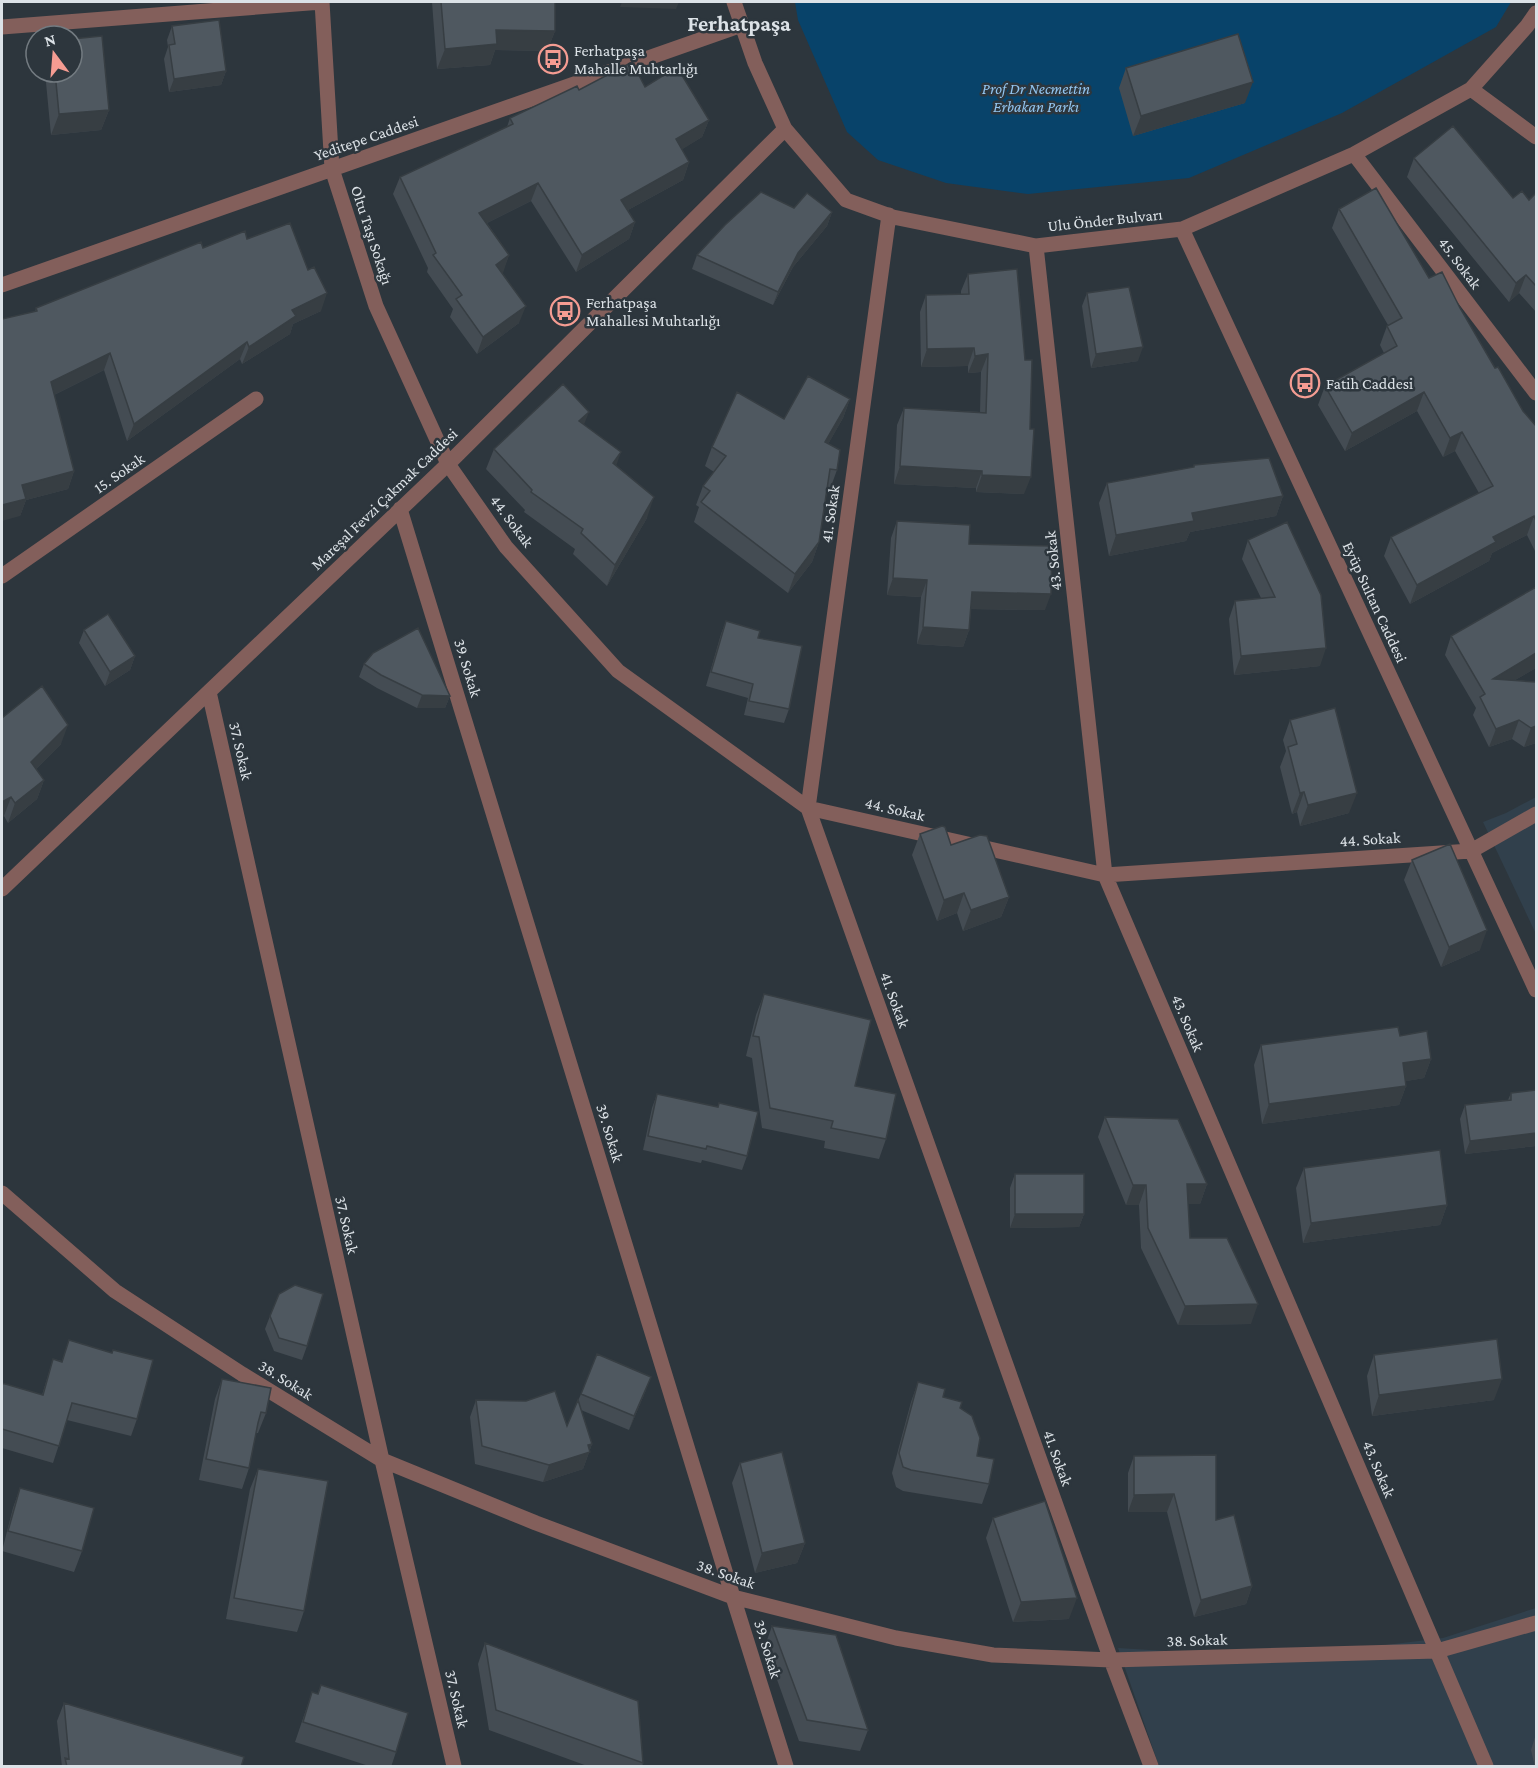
<svg xmlns="http://www.w3.org/2000/svg" width="1538" height="1768" font-family="'Crimson Pro',serif">
<style>
.built{fill:#31404c}
.green{fill:#08436a}
.lines{fill:none;stroke-linecap:round;stroke-linejoin:round}
.minor{stroke:#835f5b;stroke-width:15}
.wall{fill:#444c53}
.shaded-wall{fill:#373e43}
.building{fill:#4f5860;stroke:#373e43;stroke-width:1.5}
.labels{text-anchor:middle;dominant-baseline:central;stroke-width:5;stroke-linejoin:round;paint-order:stroke}
.poi-label{font-size:16px;fill:#dce2e7;stroke:#2d363d;text-anchor:start}
.park-label{font-size:16px;font-style:italic;fill:#92c5f0;stroke:#2d363d}
.street-label{font-size:16px;fill:#dce2e7;stroke:#2d363d}
.district-label{font-size:22px;font-weight:bold;fill:#dce2e7;stroke:#2d363d}
</style>
<rect width="100%" height="100%" fill="#2d363d"/>
<path class="built" d="M1536 797V934L1483 822 1506 813Z
M1536 1608V1766H1159L1118 1648 1279 1658 1443 1638Z"/>
<path class="green" d="M795 2H1511L1496 27 1342 113 1189 178 1028 194 946 183 878 160 847 132 798 20Z"/>
<g class="lines">
<path class="minor" d="M322 2 332 169 376 306 448 464 506 547 618 671 808 808 1105 875 1471 851 1536 814
M734 2 755 63 785 129 846 200 893 217 1036 246 1182 229 1354 154 1471 89 1527 26 1536 13
M2 27 322 2
M1471 89 1536 137
M1354 154 1536 393
M889 215 808 808 1111 1660 1151 1766
M1182 229 1536 990
M1036 246 1105 875 1486 1766
M2 285 742 25
M400 509 733 1597 786 1766
M2 576 256 399
M209 692 382 1460 454 1766
M2 889 448 464 785 129
M2 1193 115 1291 242 1374 382 1460 536 1523 733 1597 896 1638 993 1655 1111 1660 1437 1651 1536 1623"/>
</g>
<path class="wall" d="M432 2H555V31L547 51 495 50 490 65 437 69Z
M172 26 226 71 221 85 169 92 164 59 168 47 167 40Z
M1126 68 1245 103 1133 136 1119 88Z
M45 72H72L109 110 101 130 51 135Z
M645 87 709 120 702 137 682 149 689 162 683 180 628 210 635 222 629 239 576 272 531 201 487 223 509 255 502 273 519 323 477 354 450 317 453 309 427 272 428 268 393 194 400 177 507 127 510 118 579 90Z
M1414 158 1513 198 1529 200 1536 193V312L1519 293 1509 302 1407 177Z
M794 208 832 212 827 226 793 267 773 305 692 269 697 255Z
M1339 209 1429 278 1460 308 1495 368 1523 411 1536 426V553L1527 535 1492 553 1489 561 1410 604 1384 556 1391 537 1479 493 1455 451 1443 457 1417 411 1345 451 1318 405 1325 386 1384 353 1380 345 1387 326 1388 325 1332 228Z
M247 239 321 311 293 324 290 334 242 364 240 359 127 441 104 370 54 395 74 471 68 489 26 500 20 516 35 312 36 308 203 248Z
M968 274 1024 494 976 492V488L894 484 897 425 904 408 980 412 981 372 968 373V366L921 367 920 312 926 295 961 294V291Z
M1087 293 1138 361 1091 368 1082 306Z
M850 399 843 418 828 444 837 470 830 489H827L819 542 812 562 788 593 694 522 699 507 696 505 703 486 714 472 705 466 712 447 784 419Z
M584 425 616 465 647 518 607 586 573 554 575 549 524 512 525 510 486 469 494 449Z
M1194 465 1283 496 1276 516 1190 532 1186 541 1109 556 1099 503 1107 483 1193 467Z
M897 521 969 544 1045 610 971 609 969 630 963 647 917 644 921 597 887 595 891 538Z
M1248 540 1320 666 1234 675 1229 619 1235 601 1261 598 1242 559Z
M726 621 758 638 789 709 784 723 744 715 748 698 706 686 721 634Z
M84 630 135 656 130 670 105 686 79 643Z
M1451 636 1536 668 1515 680 1536 682V743L1524 747 1512 739 1489 747 1473 715 1476 708 1445 655Z
M364 664 450 696 445 708H417L377 688 359 677Z
M2 718 61 744 36 769 44 780 37 799 8 823 4 816 2 817Z
M1290 720 1349 813 1300 826 1297 812 1292 814 1280 767 1286 751 1283 740Z
M920 834 951 845 1009 897 1001 917 963 931 957 913 937 921 912 855Z
M1412 860 1480 950 1441 967 1404 880Z
M764 994 855 1086 886 1139 879 1159 824 1148 825 1141 762 1128 752 1058 746 1056 756 1015Z
M1261 1045 1431 1059 1424 1078 1406 1081V1086L1399 1105 1262 1124 1254 1065Z
M1536 1090V1146L1465 1154 1460 1119 1465 1105 1508 1100 1511 1093Z
M657 1094 718 1107 719 1103 747 1156 742 1170 702 1160 701 1163 643 1150 652 1108Z
M1105 1117 1207 1184 1200 1204H1188L1190 1238 1251 1324 1178 1325 1141 1248 1139 1205H1126L1098 1137Z
M1304 1168 1447 1205 1440 1225 1303 1243 1296 1188Z
M1015 1174 1084 1214 1079 1227 1010 1228V1188Z
M270 1316 307 1346 302 1360 274 1351 265 1329Z
M69 1340 137 1419 131 1436 67 1420 53 1463 2 1448V1383L42 1395 53 1359 62 1361Z
M1374 1355 1494 1400 1372 1416 1367 1376Z
M222 1379 266 1413 258 1433H256L249 1468 242 1489 199 1480 215 1399Z
M918 1382 960 1408 977 1456 989 1484 982 1504 903 1491 896 1487 892 1473 911 1402Z
M646 1390 629 1430 581 1410 592 1444 583 1469 543 1482 475 1464 470 1417 476 1400 567 1426 581 1394Z
M1134 1456 1216 1520 1252 1586 1246 1604 1194 1617 1167 1512H1128V1473Z
M740 1463 805 1543 797 1563 755 1573 732 1483Z
M258 1469 304 1611 297 1632 226 1619 250 1489Z
M20 1488 82 1551 74 1572 2 1551 13 1508Z
M993 1518 1069 1619 1013 1622 986 1538Z
M772 1626 868 1730 860 1751 799 1741 765 1646Z
M485 1643 643 1763 642 1767H590L489 1730 478 1664Z
M312 1692 396 1752 391 1767H372L295 1742Z
M64 1703 241 1767H62L57 1721Z
M1536 1734V1767H1535L1531 1750Z"/>
<path class="shaded-wall" d="M622 2H679L676 9 620 7Z
M496 30 555 31 547 51 495 50 490 65 437 69 445 49Z
M226 71 221 85 169 92 174 79Z
M1253 82 1245 103 1133 136 1141 116Z
M109 110 101 130 51 135 59 114Z
M709 120 702 137 670 157 676 139Z
M689 162 683 180 615 217 621 200Z
M538 183 531 201 473 230 479 213Z
M832 212 827 226 793 267 773 305 778 292 798 253Z
M635 222 629 239 576 272 582 255Z
M509 255 503 273 490 282 496 265Z
M1526 275 1519 293 1509 302 1516 283Z
M327 293 321 311 293 324 290 334 242 364 249 347 292 310Z
M526 306 519 323 477 354 483 337Z
M247 342 240 359 127 441 134 424Z
M1143 347 1138 361 1091 368 1096 354Z
M974 348 968 366 921 367 927 349Z
M110 353 104 370 44 400 51 382Z
M988 354 981 372 968 373 975 356Z
M1424 392 1417 411 1345 451 1352 433Z
M850 399 843 418 818 462 825 442Z
M589 412 581 432 579 421Z
M1462 432 1455 451 1443 457 1450 438Z
M621 452 614 472 613 463Z
M900 466 982 471 976 488 894 484Z
M74 471 68 489 26 500 20 516 2 521V505L22 485Z
M982 475 1031 477 1024 494 976 492Z
M1283 496 1276 516 1190 532 1186 541 1109 556 1116 535 1192 513Z
M654 497 647 518 607 586 615 565Z
M1534 516 1527 535 1492 553 1489 561 1410 604 1417 585 1493 537Z
M819 542 812 562 788 593 795 574Z
M893 578 927 580 921 597 887 595Z
M972 592 1051 594 1045 610 966 609Z
M923 627 969 630 963 647 917 644Z
M1326 648 1320 666 1234 675 1241 656Z
M1536 653V668L1486 697 1493 679Z
M135 656 130 670 105 686 110 672Z
M422 695 450 696 445 708H417Z
M1519 720 1512 739 1489 747 1496 729Z
M68 725 61 744 24 781 31 762Z
M1536 726V743L1524 747 1531 728Z
M44 780 37 799 8 823 15 803Z
M1304 792 1297 812 1292 814 1300 793Z
M1357 793 1349 813 1300 826 1308 805Z
M11 797 4 816 2 817V802Z
M964 893 957 913 937 921 944 900Z
M1009 897 1001 917 963 931 971 910Z
M1487 930 1480 950 1441 967 1449 947Z
M1431 1059 1424 1078 1396 1083 1403 1063Z
M1406 1086 1399 1105 1262 1124 1269 1104Z
M1536 1133V1146L1465 1154 1470 1141Z
M1187 1184H1207L1200 1204H1180Z
M1133 1185H1146L1139 1205H1126Z
M1447 1205 1440 1225 1303 1243 1311 1223Z
M1015 1214H1084L1079 1227 1010 1228Z
M1258 1304 1251 1324 1178 1325 1185 1306Z
M651 1377 646 1390 629 1430 634 1416Z
M1502 1379 1494 1400 1372 1416 1379 1395Z
M592 1444 583 1469 543 1482 549 1465 588 1445Z
M1174 1494 1167 1512H1128L1134 1495Z
M805 1543 797 1563 755 1573 762 1553Z
M1252 1586 1246 1604 1194 1617 1201 1600Z
M1077 1598 1069 1619 1013 1622 1021 1602Z"/>
<path class="building" d="M441 2H555V31L496 30 497 44 445 49Z
M219 20 226 71 174 79 169 45 175 44 172 26Z
M1238 34 1253 82 1141 116 1126 68Z
M102 36 109 110 59 114 55 72H72V39Z
M632 62 645 87 677 67 709 120 676 139 689 162 621 200 635 222 582 255 538 183 479 213 509 255 496 265 526 306 483 337 456 299 462 295 433 255 436 253 400 177 513 124 510 118 577 86 579 90Z
M1453 126 1513 198 1522 191 1529 200 1536 193V286L1526 275 1516 283 1414 158Z
M1376 188 1429 278 1442 272 1460 308 1495 368 1498 367 1523 411 1536 426V521L1534 516 1493 537 1496 542 1417 585 1391 537 1493 486 1462 432 1450 438 1424 392 1352 433 1325 386 1397 346 1387 326 1402 318 1339 209Z
M761 192 794 208 807 193 832 212 798 253 778 292 697 255 725 225Z
M290 223 308 270 314 267 327 293 292 310 296 316 249 347 247 342 134 424 110 353 51 382 74 471 22 485 26 499 2 505V319L37 311 36 308 201 242 203 248 245 231 247 239Z
M1017 269 1025 360H1032L1030 429H1034L1031 477 982 475V471L900 466 904 408 986 413 988 354 975 356 974 348 927 349 926 295 969 294 968 274Z
M1129 287 1143 347 1096 354 1087 293Z
M808 376 850 399 825 442 840 450 837 470 830 469 819 542 795 574 701 502 710 491 703 486 726 456 712 447 737 392 784 419Z
M563 384 589 412 579 421 621 452 613 463 654 497 615 565 581 533 583 529 531 492 532 490 494 449Z
M1269 458 1283 496 1192 513 1194 521 1116 535 1107 483 1194 467V465Z
M897 521 970 525 969 544 1052 546 1051 594 972 592 969 630 923 627 927 580 893 578Z
M1287 522 1321 595 1326 648 1241 656 1235 601 1275 597 1248 540Z
M1536 587V653L1493 679 1536 682V726L1531 728 1519 720 1496 729 1480 697 1485 694 1451 636Z
M108 614 135 656 110 672 84 630Z
M726 621 760 631 758 638 802 646 789 709 749 701 753 684 711 672Z
M418 628 450 696 422 695 381 675 364 664 373 653Z
M42 686 68 725 31 762 44 780 15 803 11 797 2 802V718Z
M1335 708 1357 793 1308 805 1304 792 1300 793 1288 747 1297 744 1290 720Z
M942 826 945 827 951 845 980 835 987 836 1009 897 971 910 964 893 944 900 920 834Z
M1450 844 1487 930 1449 947 1412 860Z
M764 994 871 1020 855 1086 896 1094 886 1139 831 1128 833 1121 770 1108 759 1037 753 1036Z
M1398 1027 1400 1036 1427 1031 1431 1059 1403 1063 1406 1086 1269 1104 1261 1045Z
M1536 1090V1133L1470 1141 1465 1105 1511 1100V1093Z
M657 1094 718 1107 719 1103 758 1112 747 1156 707 1146 706 1149 648 1136Z
M1105 1117 1178 1119 1207 1184H1187L1190 1238H1227L1258 1304 1185 1306 1148 1228 1146 1185H1133Z
M1440 1150 1447 1205 1311 1223 1304 1168Z
M1015 1174H1084V1214H1015Z
M295 1285 323 1294 307 1346 279 1338 270 1316 279 1294Z
M1497 1339 1502 1379 1379 1395 1374 1355Z
M69 1340 112 1353 113 1350 153 1360 137 1419 72 1403 59 1446 2 1429V1383L43 1395 53 1359 62 1362Z
M597 1354 651 1377 634 1416 581 1394Z
M222 1379 271 1388 266 1413 261 1412 258 1423 249 1468 206 1459Z
M918 1382 945 1389 943 1397 962 1402 960 1408 972 1416 980 1438 977 1456 994 1459 989 1484 911 1470 903 1467 899 1453Z
M555 1391 567 1426 578 1400 592 1444 588 1445 590 1452 549 1465 482 1446 476 1400 526 1401Z
M782 1452 805 1543 762 1553 740 1463Z
M1216 1455V1520L1234 1515 1252 1586 1201 1600 1174 1494 1134 1495V1456Z
M258 1469 328 1481 304 1611 234 1598Z
M20 1488 94 1508 82 1551 8 1531Z
M1045 1501 1077 1598 1021 1602 993 1518Z
M772 1626 836 1635 868 1730 807 1720Z
M485 1643 638 1701 643 1763 496 1710Z
M321 1685 408 1713 396 1752 303 1722 312 1692 318 1694Z
M64 1703 244 1757 241 1767H67L65 1758 69 1759Z"/>
<defs>
<g id="bus-ring" transform="scale(1.5)"><circle r="9.5" fill="#2d363d" stroke="#f59c92" stroke-width="1.5"/><path d="M-5-6H5V4H4V6H2V4H-2V6H-4V4H-5ZM-3.5-4V0h7V-4ZM-3.5 1.2v1.5H-2V1.2ZM2 1.2v1.5H3.5V1.2Z" fill="#f59c92"/></g>
</defs>
<g fill-rule="evenodd">
<use href="#bus-ring" x="553" y="59"/>
<use href="#bus-ring" x="565" y="311"/>
<use href="#bus-ring" x="1305" y="383"/>
</g>
<g class="labels">
<g class="poi-label">
<text x="574" y="50">Ferhatpaşa<tspan x="574" dy="18">Mahalle Muhtarlığı</tspan></text>
<text x="586" y="302">Ferhatpaşa<tspan x="586" dy="18">Mahallesi Muhtarlığı</tspan></text>
<text x="1326" y="383">Fatih Caddesi</text>
</g>
<g class="park-label">
<text x="1036" y="88">Prof Dr Necmettin<tspan x="1036" dy="18">Erbakan Parkı</tspan></text>
</g>
<g class="street-label">
<text transform="translate(366 138) rotate(-19)">Yeditepe Caddesi</text>
<text transform="translate(1105 220) rotate(-6)">Ulu Önder Bulvarı</text>
<text transform="translate(372 235) rotate(72)">Oltu Taşı Sokağı</text>
<text transform="translate(1460 263) rotate(53)">45. Sokak</text>
<text transform="translate(119 473) rotate(-35)">15. Sokak</text>
<text transform="translate(384 499) rotate(-44)">Mareşal Fevzi Çakmak Caddesi</text>
<text transform="translate(830 514) rotate(-82)">41. Sokak</text>
<text transform="translate(512 521) rotate(53)">44. Sokak</text>
<text transform="translate(1053 561) rotate(-96)">43. Sokak</text>
<text transform="translate(1375 602) rotate(65)">Eyüp Sultan Caddesi</text>
<text transform="translate(468 668) rotate(73)">39. Sokak</text>
<text transform="translate(241 751) rotate(77)">37. Sokak</text>
<text transform="translate(895 809) rotate(13)">44. Sokak</text>
<text transform="translate(1370 839) rotate(-4)">44. Sokak</text>
<text transform="translate(895 1000) rotate(70)">41. Sokak</text>
<text transform="translate(1188 1023) rotate(67)">43. Sokak</text>
<text transform="translate(610 1133) rotate(73)">39. Sokak</text>
<text transform="translate(347 1225) rotate(77)">37. Sokak</text>
<text transform="translate(286 1380) rotate(32)">38. Sokak</text>
<text transform="translate(1058 1458) rotate(70)">41. Sokak</text>
<text transform="translate(1379 1469) rotate(67)">43. Sokak</text>
<text transform="translate(726 1574) rotate(19)">38. Sokak</text>
<text transform="translate(1197 1640) rotate(-2)">38. Sokak</text>
<text transform="translate(768 1649) rotate(73)">39. Sokak</text>
<text transform="translate(457 1699) rotate(77)">37. Sokak</text>
</g>
<g class="district-label">
<text x="739" y="23">Ferhatpaşa</text>
</g>
</g>
<rect width="1538" height="1768" fill="none" stroke="#dce2e7" stroke-width="6"/>
<g transform="translate(54 54) rotate(344)"><circle r="28" fill="#2d363d" stroke="#737b81" stroke-width="1.5"/>
<path d="M0-4.5L10 22L0 15L-10 22Z" fill="#f59c92"/>
<text y="-9" font-size="16" font-weight="bold" text-anchor="middle" fill="#dce2e7">N</text>
</g>
</svg>
